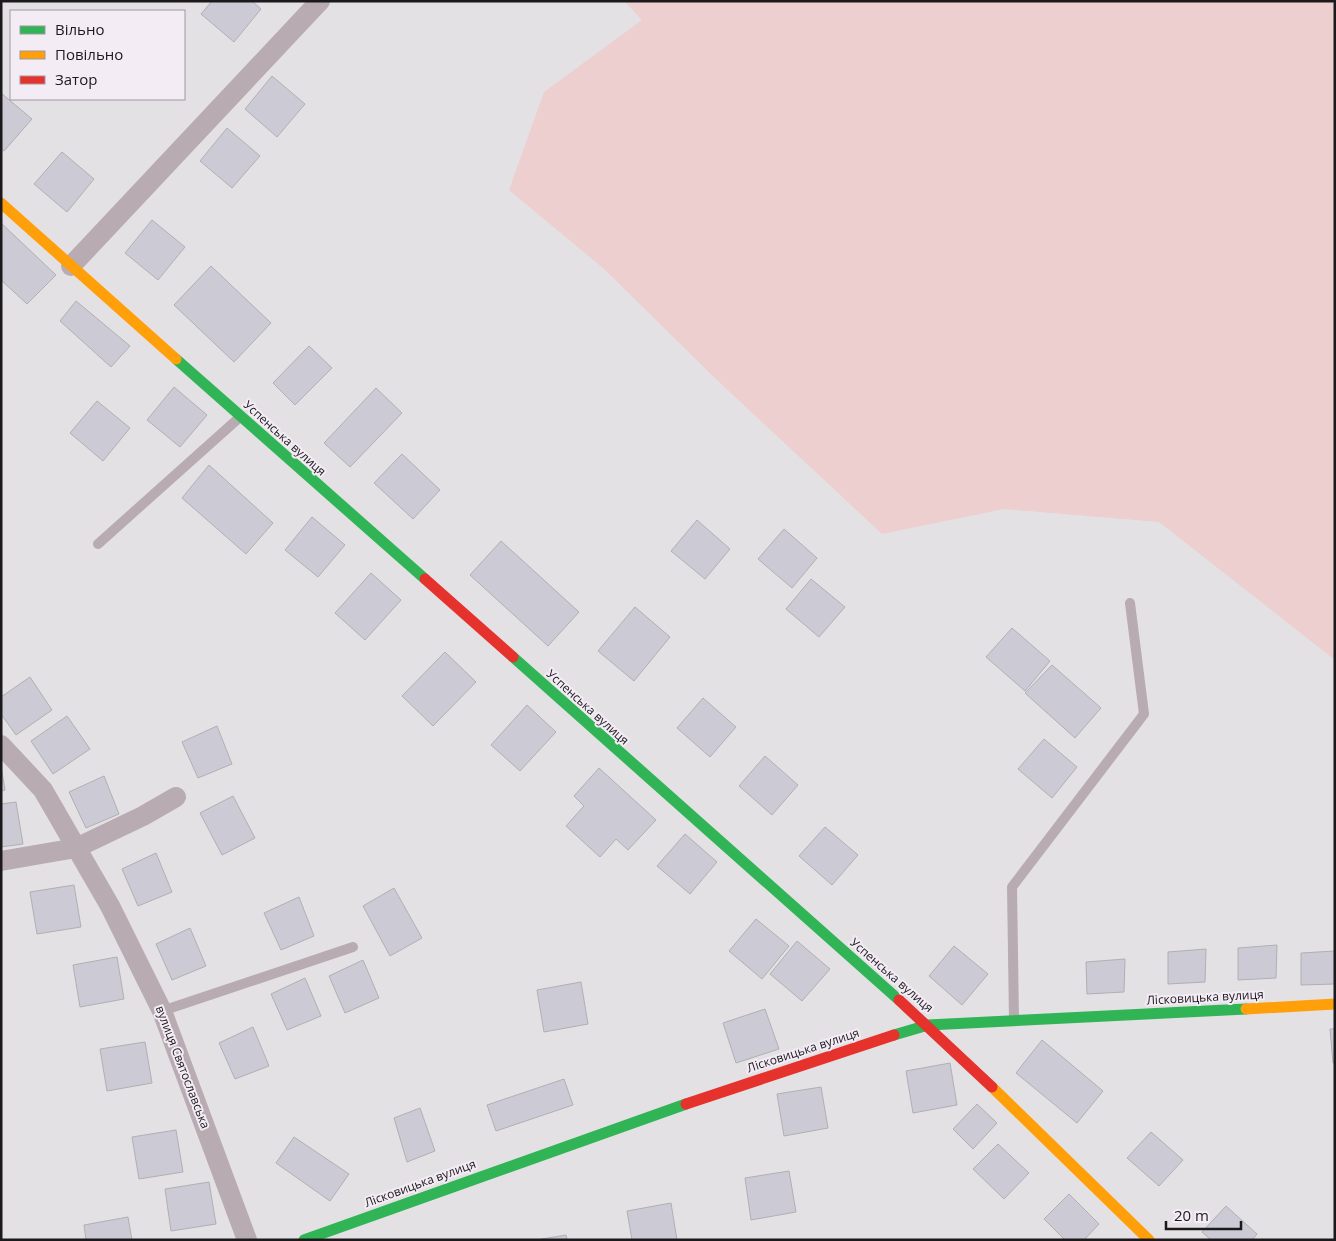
<svg xmlns="http://www.w3.org/2000/svg" width="1336" height="1241" font-family="'Open Sans',sans-serif">
<style>
.green{fill:#eccfce}
.building{fill:#cccbd5;stroke:#b0afb3}
.lines{fill:none;stroke-linecap:round;stroke-linejoin:round}
.lane{stroke:#b8abb1;stroke-width:10}
.street{stroke:#b8abb1;stroke-width:20}
.fast{stroke:#30b455;stroke-width:11}
.slow{stroke:#ff9f0a;stroke-width:11}
.jam{stroke:#e5322d;stroke-width:11}
.labels{text-anchor:middle;dominant-baseline:central;stroke-width:4;stroke-linejoin:round;paint-order:stroke}
.street-label{font-size:12px;fill:#1c191c;stroke:#f3ecf5}
</style>
<rect width="100%" height="100%" fill="#e4e1e5"/>
<path class="green" d="M624 1H1335V660L1159 522 1004 509 882 534 718 381 603 268 509 190 544 92 642 20Z"/>
<path class="building" d="M212 1H252L261 9 234 42 201 14Z
M272 76 305 104 277 137 245 109Z
M1 93 32 119 4 151 1 149Z
M227 128 260 156 232 188 200 161Z
M62 152 94 179 67 212 34 184Z
M152 220 185 247 158 280 125 253Z
M1 223 56 275 27 304 1 280Z
M211 266 271 323 234 362 174 305Z
M76 301 130 346 111 367 60 321Z
M309 346 332 368 295 405 273 383Z
M174 387 207 415 180 447 147 420Z
M376 388 402 413 350 467 324 443Z
M97 401 130 428 103 461 70 433Z
M402 454 440 490 413 519 374 483Z
M209 465 273 523 246 554 182 498Z
M312 517 345 545 318 577 285 550Z
M697 520 730 549 705 579 671 551Z
M784 529 817 558 792 588 758 559Z
M501 541 579 612 548 646 470 575Z
M371 573 401 600 365 640 335 613Z
M811 579 845 607 819 637 786 609Z
M635 607 670 637 634 681 598 651Z
M1012 628 1050 661 1025 691 986 657Z
M445 652 476 682 433 726 402 696Z
M1052 665 1101 708 1075 738 1025 693Z
M30 677 52 710 16 735 1 714V697Z
M703 698 736 727 710 757 677 728Z
M527 705 556 732 520 771 491 745Z
M67 716 90 749 53 774 31 741Z
M217 726 232 764 198 778 182 742Z
M1044 739 1077 767 1052 798 1018 769Z
M765 756 798 785 772 815 739 786Z
M1 766 5 790 1 791Z
M599 768 656 820 628 850 616 839 600 857 566 826 584 806 574 796Z
M104 776 119 814 86 828 69 792Z
M233 796 255 838 222 855 200 813Z
M16 802 23 844 1 847V804Z
M825 827 858 855 832 885 799 856Z
M685 834 717 862 690 894 657 866Z
M156 853 172 892 138 906 122 869Z
M74 885 81 927 37 934 30 892Z
M394 888 422 938 390 956 363 906Z
M299 897 314 936 281 950 264 913Z
M756 919 789 946 762 979 729 951Z
M190 928 206 966 172 980 156 944Z
M797 941 830 969 802 1001 770 974Z
M1277 945 1276 978 1238 980V948Z
M954 946 988 974 962 1005 929 976Z
M1206 949 1205 982 1168 984V952Z
M1335 951V984L1301 985V953Z
M117 957 124 999 80 1007 73 965Z
M1125 959 1124 992 1087 994 1086 962Z
M363 960 379 998 345 1013 329 976Z
M305 978 321 1016 287 1030 271 994Z
M581 982 588 1024 544 1032 537 990Z
M765 1009 779 1049 736 1063 723 1023Z
M253 1027 269 1066 235 1079 219 1043Z
M1330 1029H1335V1063H1333Z
M1042 1040 1103 1091 1077 1123 1016 1073Z
M145 1042 152 1083 107 1091 100 1049Z
M950 1063 957 1105 913 1113 906 1071Z
M564 1079 573 1105 496 1131 487 1105Z
M821 1087 828 1128 784 1136 777 1094Z
M977 1104 997 1123 973 1149 953 1129Z
M420 1108 435 1151 407 1162 394 1118Z
M176 1130 183 1172 139 1179 132 1137Z
M1151 1132 1183 1160 1159 1186 1127 1158Z
M294 1137 349 1174 330 1201 276 1163Z
M998 1144 1029 1173 1004 1199 973 1169Z
M789 1171 796 1212 751 1220 745 1178Z
M209 1182 216 1224 171 1231 165 1189Z
M1069 1194 1099 1224 1084 1240H1065L1044 1219Z
M671 1203 677 1240H632L627 1211Z
M1226 1206 1257 1234 1252 1240H1211L1202 1232Z
M128 1217 132 1240H86L84 1225Z
M566 1235 567 1240H536Z"/>
<g class="lines">
<path class="lane" d="M98 544 240 417
M162 1011 353 947
M1014 1019 1012 887 1144 714 1130 603"/>
<path class="street" d="M71 266 320 1
M1 745 43 790 110 906 162 1011 247 1240
M1 861 76 848 143 816 176 797"/>
<path class="fast" d="M176 359 425 579
M513 657 899 1000
M894 1035 928 1025 1246 1009
M304 1240 686 1104"/>
<path class="slow" d="M1 203 176 359
M1246 1009 1335 1004
M992 1087 1149 1240"/>
<path class="jam" d="M425 579 513 657
M899 1000 992 1087
M686 1104 894 1035"/>
</g>
<g class="labels">
<g class="street-label">
<text transform="translate(285 438) rotate(42)">Успенська вулиця</text>
<text transform="translate(588 707) rotate(42)">Успенська вулиця</text>
<text transform="translate(892 975) rotate(41)">Успенська вулиця</text>
<text transform="translate(1205 997) rotate(-3)">Лісковицька вулиця</text>
<text transform="translate(803 1050) rotate(-18)">Лісковицька вулиця</text>
<text transform="translate(183 1067) rotate(69)">вулиця Святославська</text>
<text transform="translate(420 1183) rotate(-20)">Лісковицька вулиця</text>
</g>
</g>
<rect width="1336" height="1241" fill="none" stroke="#1c191c" stroke-width="5"/>
<rect x="10" y="10" width="175" height="90" fill="#f3ecf5" stroke="#9d989e"/>
<rect x="20" y="26" width="25" height="8" fill="#30b455" stroke="#9d989e"/>
<text x="55" y="35" font-size="15" fill="#1c191c">Вільно</text>
<rect x="20" y="51" width="25" height="8" fill="#ff9f0a" stroke="#9d989e"/>
<text x="55" y="60" font-size="15" fill="#1c191c">Повільно</text>
<rect x="20" y="76" width="25" height="8" fill="#e5322d" stroke="#9d989e"/>
<text x="55" y="85" font-size="15" fill="#1c191c">Затор</text>
<path d="M1166 1221v8h75v-8" fill="none" stroke="#1c191c" stroke-width="2.5"/>
<text x="1174" y="1221" font-size="15" fill="#1c191c" stroke="#f3ecf5" stroke-width="4" paint-order="stroke">20 m</text>
</svg>
